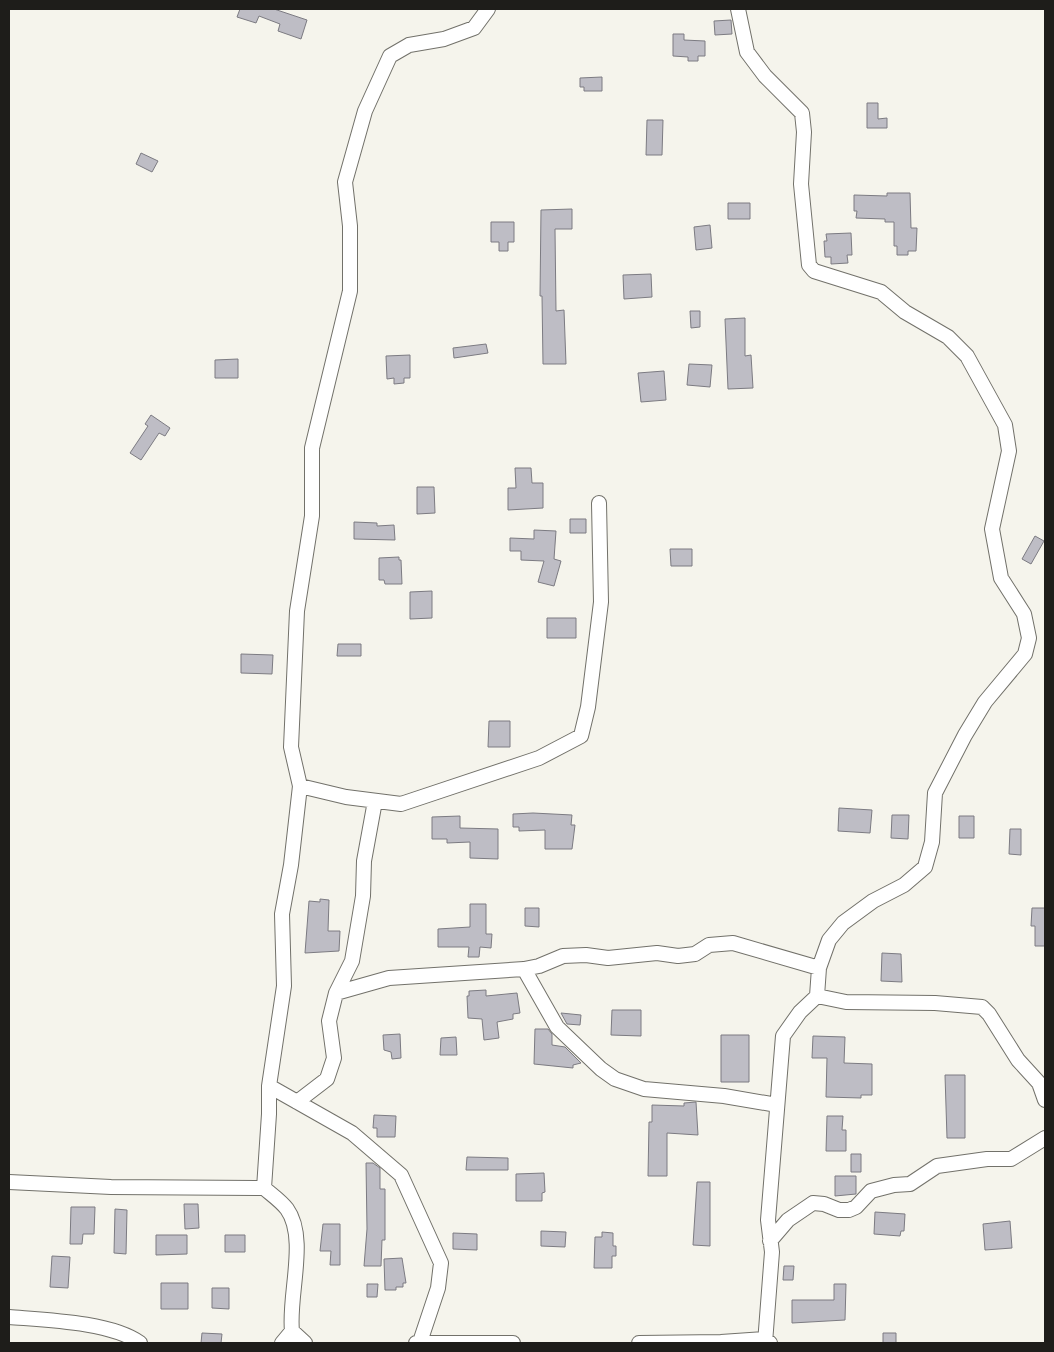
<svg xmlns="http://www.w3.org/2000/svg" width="1054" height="1352" font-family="'Work Sans',sans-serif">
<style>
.building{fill:#bebdc5;stroke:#7c7b82}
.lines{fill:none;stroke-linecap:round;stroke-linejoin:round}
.minor-casing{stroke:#72716a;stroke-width:16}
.minor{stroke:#fff;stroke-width:14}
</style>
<rect width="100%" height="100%" fill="#f5f4ec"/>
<path class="building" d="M240 9H274L307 20 301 39 278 31 280 24 259 16 256 23 237 17Z
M731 20 732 34 715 35 714 21Z
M673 34H684V40L705 41V56H698V61H688V57L673 56Z
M602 77V91H584V87H580V78Z
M867 103H878V119L887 118V128H867Z
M647 120H663L662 155H646Z
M141 153 158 161 152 172 136 164Z
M887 193H910L911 228H917L916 251H908V255H897V246H894V222H885V219L856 218 857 211H854V195L887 196Z
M728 203H750V219H728Z
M572 209V229H555L556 311 564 310 566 364H543L542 296H540L541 210Z
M491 222H514V242H508V251H499V242H491Z
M710 225 712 248 696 250 694 227Z
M851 233 852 255H847L848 263 831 264V257H825L824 241H827L826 234Z
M651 274 652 297 624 299 623 275Z
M690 311H700V327L691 328Z
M745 318V356L751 355 753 388 728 389 725 319Z
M486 344 488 353 454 358 453 348Z
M410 355V378H404V383L394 384V378L387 379 386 356Z
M238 359V378H215V360Z
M689 364 712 365 710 387 687 385Z
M664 371 666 400 641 402 638 373Z
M151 415 170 428 165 436 159 433 141 460 130 453 148 426 145 424Z
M515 468H531L532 483H543V508L508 510V488H516Z
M417 487H434L435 513 417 514Z
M570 519H586V533H570Z
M354 522 377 523V526L394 525 395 540 354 539Z
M534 530 556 531 554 559 561 561 554 586 538 582 544 561 521 560V551H510V538L534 539Z
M1035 536 1044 541 1031 564 1022 559Z
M670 549H692V566H671Z
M399 557V560H401L402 584H385L384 580H379V558Z
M432 591V618L410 619V592Z
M547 618H576V638H547Z
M338 644H361V656H337Z
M241 654 273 655 272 674 241 673Z
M489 721H510V747H488Z
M839 808 872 810 870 833 838 831Z
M533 813 572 815 571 825H575L572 849H545V830L519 831V827H513V814Z
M892 815H909L908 839 891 838Z
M460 816V828L498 829V859L470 858V842L447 843V839H432V817Z
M959 816H974V838H959Z
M1010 829H1021V855L1009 854Z
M320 899 329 900 328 931H340L339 951 305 953 309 901 320 902Z
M470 904H486V934H492L491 948 480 947 479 957H468L469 947H438V929L470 927Z
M525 908H539V927L525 926Z
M1032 908H1045V946H1035V926H1031Z
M882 953 901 954 902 982 881 981Z
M486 990V996L517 993 520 1013 513 1014V1019L497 1022 499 1038 484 1040 482 1019 468 1018 467 996H469V991Z
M612 1010H641V1036L611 1035Z
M561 1013 581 1015 580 1025 567 1024Z
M535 1029H548L552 1034V1045L565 1047 581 1063 573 1065V1068L534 1064Z
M400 1034 401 1058 392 1059 391 1052 384 1050 383 1035Z
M721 1035H749V1082H721Z
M813 1036 845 1037 844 1063 872 1064V1095H861V1098L826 1097 827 1058H812Z
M456 1037 457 1055H440L441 1038Z
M945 1075H965V1138H947Z
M696 1102 698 1135 667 1133V1176H648L649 1122H652V1105L684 1106V1103Z
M374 1115 396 1116 395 1137H377V1128H373Z
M827 1116H843L842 1130H846V1151H826Z
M851 1154H861V1172H851Z
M467 1157 508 1158V1170H466Z
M366 1163H373L380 1168V1189H385V1240H382L381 1266H364L367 1229Z
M544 1173 545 1192 542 1193V1201H516V1174Z
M835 1176H856V1194L835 1196Z
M697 1182H710V1246L693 1245Z
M184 1204H198L199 1228 185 1229Z
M71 1207H95L94 1234H83L82 1244H70Z
M115 1209 127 1210 126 1254 114 1253Z
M875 1212 905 1214 904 1231H901L900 1236 874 1234Z
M1010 1221 1012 1248 985 1250 983 1224Z
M323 1224H340V1265H330L331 1251H320Z
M541 1231 566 1232 565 1247 541 1246Z
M602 1232 613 1233V1246H616V1256H612V1268H594L595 1237H602Z
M453 1233 477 1234V1250L453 1249Z
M156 1235H187V1254L156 1255Z
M225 1235H245V1252H225Z
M52 1256 70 1257 68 1288 50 1287Z
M402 1258 406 1283H403V1287H396V1290H385L384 1259Z
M784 1266H794L793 1280H783Z
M161 1283H188V1309H161Z
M367 1284H378L377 1297H367Z
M834 1284H846L845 1320 792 1323V1300H834Z
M212 1288H229V1309L212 1308Z
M202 1333 222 1334 221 1343H201Z
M883 1333H896V1343H883Z"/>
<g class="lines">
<g class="minor-casing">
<path id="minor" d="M738 9 747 52 765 76 802 113 804 132 801 184 809 265 814 271 881 292 905 312 948 337 967 356 1005 425 1009 451 992 529 1001 578 1024 614 1029 638 1025 654 985 702 965 735 935 793 932 842 925 867 904 885 873 901 843 923 829 940 819 968 817 996 800 1012 783 1036 768 1220 772 1252 765 1343
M300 786 346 797 401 804 539 758 581 736 588 707 601 602 599 503
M524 969 557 1027 601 1069 615 1079 644 1089 724 1096 777 1105
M336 993 389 978 524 969 539 966 563 956 586 955 608 958 657 953 678 956 695 954 709 945 733 943 819 968
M817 996 846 1002 935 1003 982 1007 989 1014 1018 1060 1039 1083 1045 1100
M269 1086 352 1133 401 1175 441 1263 438 1288 420 1342
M297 1102 327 1079 334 1058 329 1021 336 993 352 961 363 896 364 861 375 801
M9 1182 111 1187 264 1188C272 1195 281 1201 287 1209 308 1238 288 1296 292 1331L305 1343
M264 1188 269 1114V1086L284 986 282 914 291 865 300 786 291 747 297 611 312 516V448L350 291V226L345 182 365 111 390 56 409 45 444 39 474 28 488 9
M770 1241 788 1220 813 1203 824 1204 839 1210H849L856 1207 871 1191 894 1185 910 1184 937 1166 987 1159H1011L1045 1138
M9 1317C45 1320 111 1322 140 1343
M282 1343 292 1331
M416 1343H513
M639 1343 721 1342 765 1339 770 1343"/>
</g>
<use href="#minor" class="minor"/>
</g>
<rect width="1054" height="1352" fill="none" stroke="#1e1d1a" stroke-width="20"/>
</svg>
